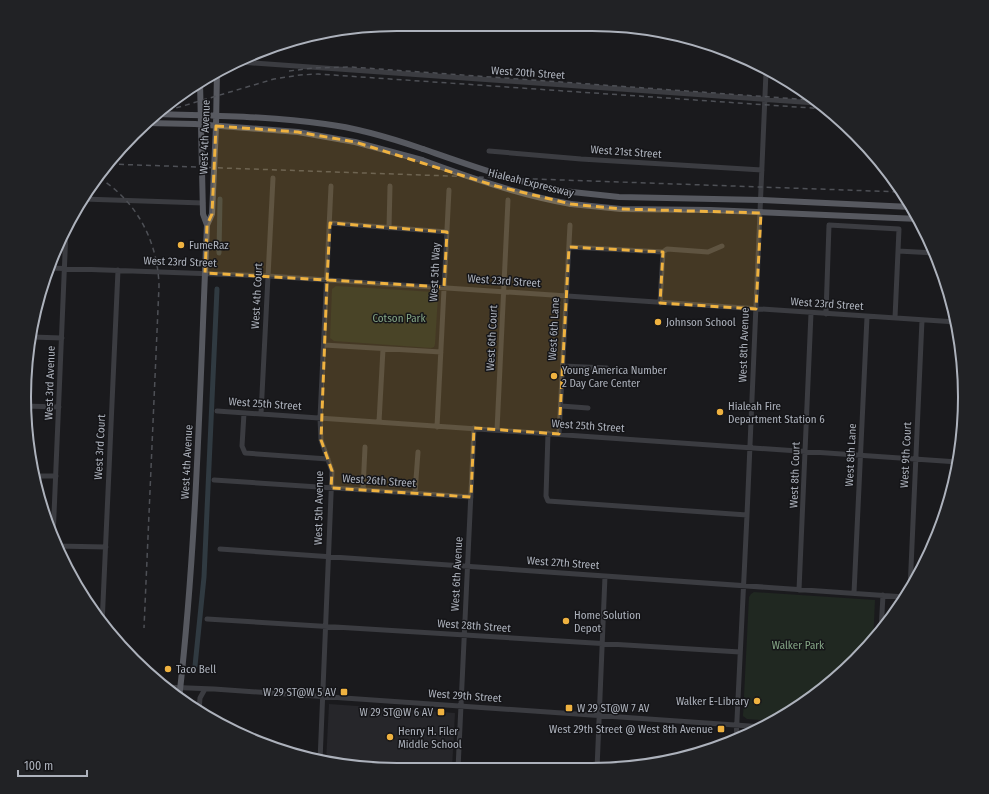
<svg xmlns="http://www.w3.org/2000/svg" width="989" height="794" font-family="'Fira Sans Condensed',sans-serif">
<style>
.built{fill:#26262a}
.green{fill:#202821}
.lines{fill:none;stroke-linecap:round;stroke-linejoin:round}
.canal{stroke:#303a41;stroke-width:5}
.minor{stroke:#3b3c41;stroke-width:5}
.major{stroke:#575960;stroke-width:6}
.rail{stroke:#4e5056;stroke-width:1.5;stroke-dasharray:5 4;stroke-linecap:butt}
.major-bridge{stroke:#575960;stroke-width:6}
.marked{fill:#efb240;fill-opacity:0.2;stroke:#efb240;stroke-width:3;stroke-dasharray:8 5;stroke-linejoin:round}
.poi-dot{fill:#efb240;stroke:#151518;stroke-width:1.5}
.labels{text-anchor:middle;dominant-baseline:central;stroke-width:3;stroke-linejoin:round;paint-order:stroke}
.street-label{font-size:11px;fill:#adb2bc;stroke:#151518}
.poi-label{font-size:11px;fill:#adb2bc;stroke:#151518;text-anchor:start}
.park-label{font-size:11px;fill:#85a686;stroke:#151518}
.rim{fill:none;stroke:#adb2bc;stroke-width:2}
</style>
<rect width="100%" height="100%" fill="#1a1a1d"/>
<path class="built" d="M329 704 455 713 452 769H373L326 762Z"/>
<path class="green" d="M336 286 435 292 438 296 435 344 434 347 431 348 334 341 330 338 332 289Z
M754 592 875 600 873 643 819 693 774 721 747 719 743 716 749 597 751 594Z"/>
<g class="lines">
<path class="canal" d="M219 253 220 199
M195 666 204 577 217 289"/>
<path class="minor" d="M239 62 816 103
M489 151 581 159 762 170
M83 199 203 203
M330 223 447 232
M389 228 390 186
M569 247 663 252 667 249 708 252 722 246
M898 251 935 253
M50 268 268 276 956 322
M660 303 663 252
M826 314 829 225 899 229 895 318
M32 337 62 338
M324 345 441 352
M563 366 607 368
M25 406 59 407
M561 406 588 408
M217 411 958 462
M244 413 242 446 245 453 328 459
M261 414 273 178
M379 422 383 349
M437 427 449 190
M497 430 508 200
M548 433 546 496 548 501 747 515
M559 434 570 225
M34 476H56
M214 480 471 497
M363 490 365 447
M415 493 418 452
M53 538 66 230
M56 546 106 547
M220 549 905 597
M799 590 811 313
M910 590 922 320
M854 593 867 317
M207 619 740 652
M102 625 118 270
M881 631 883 595
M164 687 214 689 764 727
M199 711 200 698 205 689
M736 740 747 515 766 72
M293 754 320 756
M320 761 332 471 321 440 320 418 331 186
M458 769 474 428
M597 769 605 576"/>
<path class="major" d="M200 82 203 214 207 225
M158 114C214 116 269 116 325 124 358 128 391 138 423 149
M146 123 195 124 298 132 355 142 422 160
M572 192 619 197 761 200 911 207
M571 204 621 209 710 210 919 219
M179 699C197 542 200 383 207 225L212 214 216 126 217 71"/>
<path class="rail" d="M289 71 313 68 351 67 812 100
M159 113 274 79 300 75 318 74 826 109
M110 164 902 192
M99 178C137 201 158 242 159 286L144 628"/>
<path class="major-bridge" d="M423 149C472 166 521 184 572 192
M422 160C471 178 520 195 571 204"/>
</g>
<path class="marked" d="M216 126 298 132 355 142 496 186 571 204 621 209 761 213 756 309 660 303 663 252 569 247 559 434 474 428 471 497 331 488 332 471 321 440 327 280 444 287 447 232 330 223 327 280 205 273 207 225 212 214Z"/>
<g class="poi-dot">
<circle cx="181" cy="245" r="4"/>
<circle cx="658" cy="322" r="4"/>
<circle cx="554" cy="376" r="4"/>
<circle cx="720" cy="412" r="4"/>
<circle cx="566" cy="621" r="4"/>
<circle cx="168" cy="669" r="4"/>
<rect x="340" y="688" width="8" height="8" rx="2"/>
<circle cx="757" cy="701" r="4"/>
<rect x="565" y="704" width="8" height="8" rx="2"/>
<rect x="437" y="708" width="8" height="8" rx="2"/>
<rect x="717" y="725" width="8" height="8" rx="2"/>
<circle cx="390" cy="737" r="4"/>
</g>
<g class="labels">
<g class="street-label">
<text transform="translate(528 73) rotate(4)">West 20th Street</text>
<text transform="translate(205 137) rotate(-88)">West 4th Avenue</text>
<text transform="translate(626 152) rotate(4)">West 21st Street</text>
<text transform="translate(531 183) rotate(14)">Hialeah Expressway</text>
<text transform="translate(180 262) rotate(2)">West 23rd Street</text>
<text transform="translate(435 272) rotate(-87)">West 5th Way</text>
<text transform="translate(504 281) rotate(4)">West 23rd Street</text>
<text transform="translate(257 296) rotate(-87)">West 4th Court</text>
<text transform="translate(827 304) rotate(4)">West 23rd Street</text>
<text transform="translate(554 329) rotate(-87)">West 6th Lane</text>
<text transform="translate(492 338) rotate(-87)">West 6th Court</text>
<text transform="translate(744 345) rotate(-88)">West 8th Avenue</text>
<text transform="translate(50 383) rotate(-88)">West 3rd Avenue</text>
<text transform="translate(265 404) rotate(4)">West 25th Street</text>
<text transform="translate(588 426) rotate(4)">West 25th Street</text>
<text transform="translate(100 447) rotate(-87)">West 3rd Court</text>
<text transform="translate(851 455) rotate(-87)">West 8th Lane</text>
<text transform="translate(906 455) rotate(-87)">West 9th Court</text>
<text transform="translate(187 462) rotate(-87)">West 4th Avenue</text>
<text transform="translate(795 475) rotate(-88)">West 8th Court</text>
<text transform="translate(379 481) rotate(4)">West 26th Street</text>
<text transform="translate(319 508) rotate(-89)">West 5th Avenue</text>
<text transform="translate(563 563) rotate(4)">West 27th Street</text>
<text transform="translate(457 574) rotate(-87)">West 6th Avenue</text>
<text transform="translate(474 626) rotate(4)">West 28th Street</text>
<text transform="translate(465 696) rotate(4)">West 29th Street</text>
</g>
<g class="poi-label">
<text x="189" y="245">FumeRaz</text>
<text x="666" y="322">Johnson School</text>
<text x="562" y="370">Young America Number<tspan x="562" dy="13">2 Day Care Center</tspan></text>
<text x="728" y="406">Hialeah Fire<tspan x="728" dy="13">Department Station 6</tspan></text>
<text x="574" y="615">Home Solution<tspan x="574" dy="13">Depot</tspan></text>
<text x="176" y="669">Taco Bell</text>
<text x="336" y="692" text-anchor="end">W 29 ST@W 5 AV</text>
<text x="749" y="701" text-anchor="end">Walker E-Library</text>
<text x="577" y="708">W 29 ST@W 7 AV</text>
<text x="433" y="712" text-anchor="end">W 29 ST@W 6 AV</text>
<text x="713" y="729" text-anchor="end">West 29th Street @ West 8th Avenue</text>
<text x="398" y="731">Henry H. Filer<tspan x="398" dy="13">Middle School</tspan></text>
</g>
<g class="park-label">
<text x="399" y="318">Cotson Park</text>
<text x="798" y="645">Walker Park</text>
</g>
</g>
<path d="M0 0H989V794H0ZM397 31H592A366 366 0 0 1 958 397V397A366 366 0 0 1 592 763H397A366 366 0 0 1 31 397V397A366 366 0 0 1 397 31Z" fill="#212225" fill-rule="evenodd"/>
<path class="rim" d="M397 31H592A366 366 0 0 1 958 397V397A366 366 0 0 1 592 763H397A366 366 0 0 1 31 397V397A366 366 0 0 1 397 31Z"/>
<path d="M18 770v6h69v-6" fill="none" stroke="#adb2bc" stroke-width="2"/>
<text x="24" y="770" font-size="12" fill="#adb2bc" stroke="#151518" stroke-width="3" paint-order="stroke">100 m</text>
</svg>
